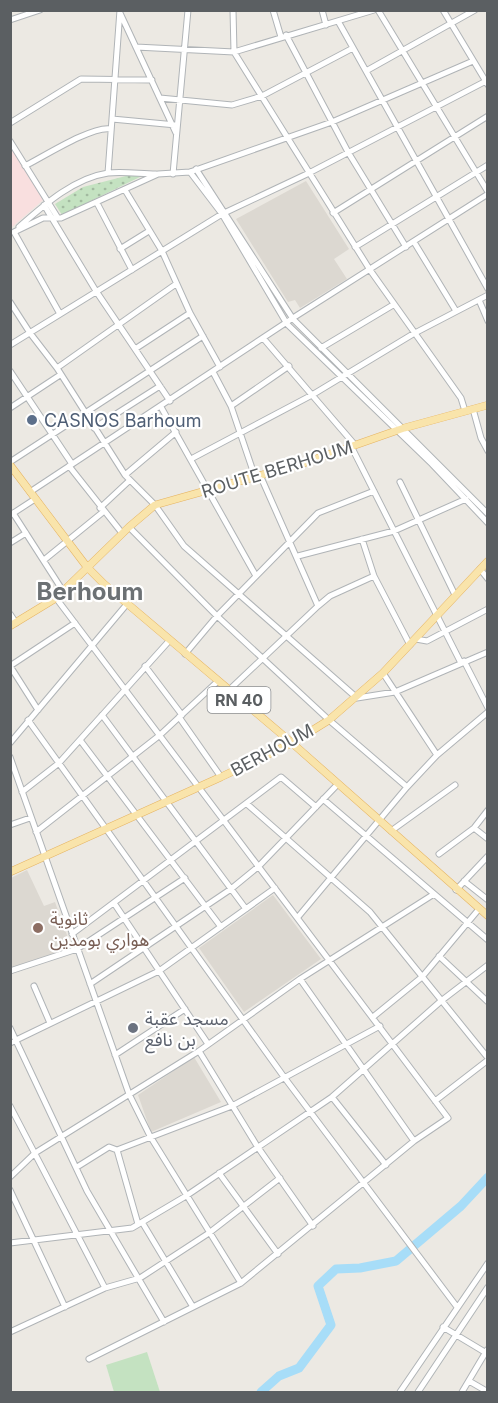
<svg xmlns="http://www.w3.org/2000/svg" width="498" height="1403" font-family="Inter,'Noto Sans Arabic',sans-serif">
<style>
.education{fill:#dcd8d1}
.medical{fill:#f9dfdf}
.green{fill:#c4e2c1}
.garden{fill:url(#garden-dots)}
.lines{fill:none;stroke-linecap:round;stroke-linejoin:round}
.river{stroke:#a7ddf8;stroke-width:9}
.minor-casing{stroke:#b0b4b7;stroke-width:7}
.major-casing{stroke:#e6b462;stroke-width:8}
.minor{stroke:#fff;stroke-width:5}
.major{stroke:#f9e4ab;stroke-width:7}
.service-dot{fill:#5c6f8a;stroke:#fff;stroke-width:2}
.education-dot{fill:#8d6e63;stroke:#fff;stroke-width:2}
.worship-dot{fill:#6b7280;stroke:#fff;stroke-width:2}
.labels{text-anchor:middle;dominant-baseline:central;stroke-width:4.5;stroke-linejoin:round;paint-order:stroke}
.shield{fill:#fff;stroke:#8c8f91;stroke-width:1.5}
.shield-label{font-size:16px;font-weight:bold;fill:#5b5f62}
.service-label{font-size:18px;fill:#4e5e75;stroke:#fff;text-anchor:start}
.street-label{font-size:18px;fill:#5b5f62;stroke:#fff}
.education-label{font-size:18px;fill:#785e54;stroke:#fff;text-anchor:start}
.worship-label{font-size:18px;fill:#5b616d;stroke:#fff;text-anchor:start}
.district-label{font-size:24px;font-weight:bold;fill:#6c7174;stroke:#fff}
</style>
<defs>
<pattern id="garden-dots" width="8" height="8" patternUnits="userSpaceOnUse" patternTransform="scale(1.5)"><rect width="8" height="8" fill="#c4e2c1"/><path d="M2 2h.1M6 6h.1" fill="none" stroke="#a2baa0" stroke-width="1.8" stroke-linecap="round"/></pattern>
</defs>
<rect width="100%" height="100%" fill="#ece9e3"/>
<path class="education" d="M306 181 349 249 334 259 347 279 300 308 295 300 288 302 236 219Z
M27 870 44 906 55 902 72 949 11 968V878Z
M273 895 321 959 244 1012 199 948Z
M194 1057 221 1102 151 1132 138 1095Z"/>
<path class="medical" d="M10 146 43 200 11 228H10Z"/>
<path class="green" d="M147 1352 160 1392H114L106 1365Z"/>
<path class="garden" d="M126 176H142L62 215 55 204 83 187Z"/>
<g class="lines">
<path class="river" d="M261 1392 279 1376 299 1368 331 1325 318 1286 336 1269 360 1268 396 1261 461 1206 488 1177"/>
<g class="minor-casing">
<path id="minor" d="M233 10 234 52 370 270 461 398 465 411
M273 10 281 37
M322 10 326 25
M378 10 488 192
M443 10 488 85
M120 13 176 133
M10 20 40 10
M338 21 488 289
M286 35 348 152 406 247
M136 47 234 52 374 10
M366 71 475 10
M160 98 232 105 262 96 353 48
M112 119 176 125
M10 123 81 79 152 80
M10 141 58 218
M25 166C43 157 93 125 111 129
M196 169 293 319 488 514
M190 172 222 214 287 324 432 464 488 523
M108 173 120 10
M173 174 188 10
M125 190 162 251 190 313 220 367
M97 203 132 270
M44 205 96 291 170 401
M333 213 488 116
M19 227C44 205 74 178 108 173 123 171 141 174 156 174
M414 242 456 311
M355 247 488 165
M120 249 149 231
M479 300 488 321
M10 302 30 333 57 368 125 475 155 505 184 546 357 698 395 692 488 652
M60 314 14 232 43 218H61L158 174 190 172 332 122 473 61
M263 338 355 445
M10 345 222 214 307 174 488 80
M321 348 393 305
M135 349 190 313
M57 368 176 284
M10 371 72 464
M213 372 231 406 255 477
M231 406 289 366
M161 407 256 576
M10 408 60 375
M473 409 481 438 488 451
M94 428 160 386
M351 446 461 663
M191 459 312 395 413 334 488 295
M10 462 203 336
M69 466 122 533
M125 475 176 432
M400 482 455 595
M30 492 296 316 488 194
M100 508 130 480
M13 513 63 591
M12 514 35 499
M129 527 217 616 329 720 407 787
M362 539 374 576 410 645
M10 543 26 533
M298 556 394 531 466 499
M44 560 103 512
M480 569 488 579
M56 598 448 1118 414 1141 241 1283 89 1359
M318 606 330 596 374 576
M10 614 16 623
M416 639 427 641 488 609
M185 654 217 616 318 513 374 491
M464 661 488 708
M10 666 75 623
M10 666 38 710
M145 666 182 715
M383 673 437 755
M228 691 318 606 260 475
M102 715 246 909
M179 717 221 777
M28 720 284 1077 457 1307
M80 740 221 927
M10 743 127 604
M10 757 129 1094 150 1136 241 1283
M22 792 59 763 169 641
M323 799 488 940
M247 804 370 912 488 1058
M10 825 30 818
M474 828 488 839
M391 831 455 785
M36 832 160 735 217 682
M439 854 474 828 488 810
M464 881 488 900
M456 890 488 856
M114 903 208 1044
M298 917 407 787 437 755 488 712
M72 934 281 777 316 807
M439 956 488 1002
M10 971 77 949 185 878
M300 979 414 1141
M90 984 231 889 259 866 336 786
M34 986 50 1023
M373 1017 422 977 479 909
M10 1028 87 1191 164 1322
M10 1043 159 971 275 888
M199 1051 257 1146 313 1226
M115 1055 185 1009
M332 1097 386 1165
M435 1101 488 1060
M10 1106 105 1288
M117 1150 138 1224
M77 1167 109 1147 117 1150 232 1106 380 1026
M219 1173 278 1254
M10 1177 35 1153 199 1051 300 979 434 894
M10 1190 65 1307
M142 1222 193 1307
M10 1243 132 1228 186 1196 332 1097 441 1001 488 965
M443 1327 488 1354
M10 1332 105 1288 140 1278 209 1233 280 1178
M469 1381 488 1392
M400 1392 488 1263
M418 1392 488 1287
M462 1392 487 1350"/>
</g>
<g class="major-casing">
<path id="major" d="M10 465 87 567 104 584 292 743 488 916
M10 626 56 598 129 527 155 505 304 463 404 428 488 405
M10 872 221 777 292 743 329 720 383 673 488 561"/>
</g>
<use href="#minor" class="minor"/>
<use href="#major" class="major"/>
</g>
<circle class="service-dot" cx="32" cy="420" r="6"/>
<circle class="education-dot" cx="38" cy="928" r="6"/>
<circle class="worship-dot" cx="133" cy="1028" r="6"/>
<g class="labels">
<rect class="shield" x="207.5" y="687" width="63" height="26" rx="4.5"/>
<g class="shield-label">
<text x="239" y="700">RN 40</text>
</g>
<g class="service-label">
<text x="44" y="420">CASNOS Barhoum</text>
</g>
<g class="street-label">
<text transform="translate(277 469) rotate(-17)">ROUTE BERHOUM</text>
<text transform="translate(272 750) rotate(-28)">BERHOUM</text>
</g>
<g class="education-label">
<text x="50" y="918">ثانوية<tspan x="50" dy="21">هواري بومدين</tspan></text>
</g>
<g class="worship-label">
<text x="145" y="1018">مسجد عقبة<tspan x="145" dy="21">بن نافع</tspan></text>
</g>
<g class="district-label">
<text x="90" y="591">Berhoum</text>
</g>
</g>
<rect width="498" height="1403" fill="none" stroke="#5b5f62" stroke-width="24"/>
</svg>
